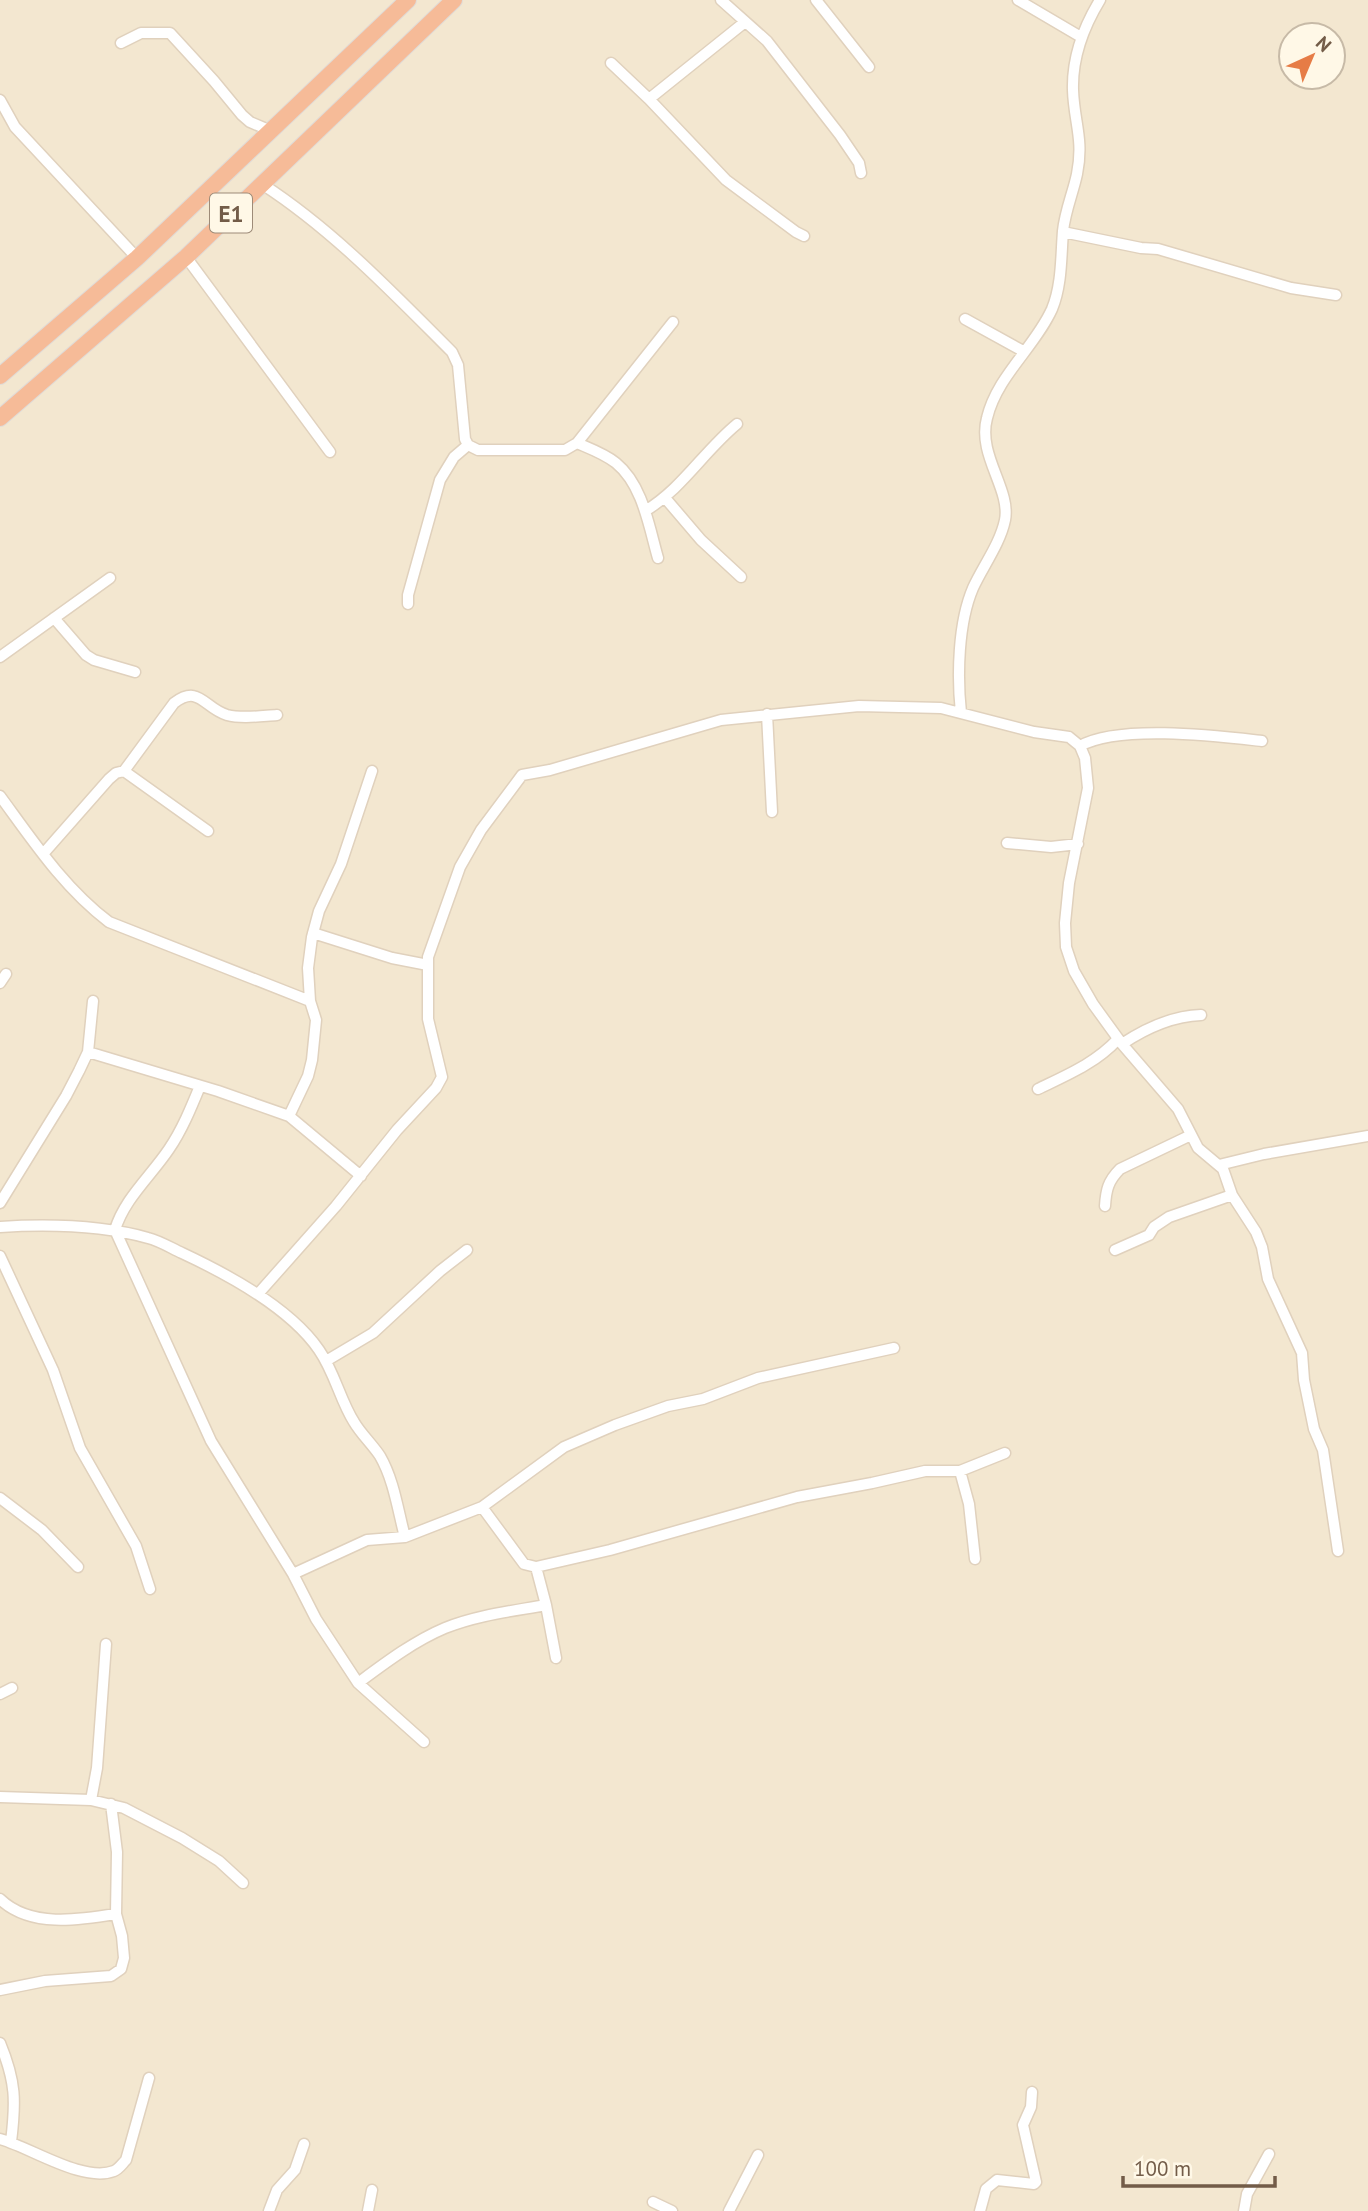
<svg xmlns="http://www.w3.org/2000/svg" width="1368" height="2211" font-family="'PT Sans',sans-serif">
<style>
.residential{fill:#f3e7d0;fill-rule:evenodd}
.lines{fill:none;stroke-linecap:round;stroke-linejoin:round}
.minor-casing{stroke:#e0d1bd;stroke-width:13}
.highway-casing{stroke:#e0dbd7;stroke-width:18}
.minor{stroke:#fff;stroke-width:10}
.highway{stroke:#f6bb98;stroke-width:16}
.labels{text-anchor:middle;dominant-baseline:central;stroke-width:5;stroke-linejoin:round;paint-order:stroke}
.shield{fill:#fff8e7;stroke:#9d8b78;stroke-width:2}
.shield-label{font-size:23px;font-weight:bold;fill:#735c48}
</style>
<rect width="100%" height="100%" fill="#fcf5e1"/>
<path class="residential" d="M0 0H1368V2211H0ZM1291 35H1333V77H1291Z"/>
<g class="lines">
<g class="minor-casing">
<path id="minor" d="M721 0 767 41 840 135 859 163 861 173
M816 0 869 67
M1018 0 1081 37
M121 43 141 33H170L214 81 242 115 250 122 269 130
M611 63 649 99 726 180 796 232 804 236
M649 99 745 22
M0 100 15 127 137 258
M262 184C333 230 392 292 452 352L458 365 465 439 468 445 478 450H565L577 443 673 322
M1063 232 1141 248 1158 249 1291 288 1336 295
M186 257 330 452
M965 319 1023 351
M577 443C591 449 605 454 616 463 643 485 649 527 658 558
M666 499 701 540 741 577
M645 511C682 489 704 451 737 424
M408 604V595L440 480 454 457 468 445
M54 618 86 655 94 660 135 672
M0 657 110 578
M961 713C957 676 958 623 973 588 983 566 1000 544 1005 520 1011 489 977 455 987 418 997 376 1035 347 1052 309 1062 285 1061 256 1063 231 1065 211 1073 193 1077 174 1084 139 1074 122 1073 90 1072 57 1083 28 1100 0
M767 714 772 812
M1080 746C1119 724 1217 736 1262 741
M124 771 174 703C199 684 204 708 227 715 242 719 261 716 277 715
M0 796C33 841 64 888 109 922L310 1001
M1007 843 1051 847 1078 844
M43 854 109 779 116 773 124 771 208 831
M313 933 392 958 428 965
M0 983 6 974
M1122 1044C1146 1028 1172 1016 1201 1015
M88 1052 218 1091 289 1116 361 1176
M200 1086C191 1108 182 1130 169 1149 151 1176 124 1199 115 1230L211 1441 293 1574 316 1619 358 1683 424 1742
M1038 1089C1067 1075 1096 1063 1118 1039
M289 1116 308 1076 312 1060 316 1020 310 1001 308 968 312 937 319 911 341 864 372 771
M1219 1165 1264 1154 1368 1136
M0 1203 66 1096 79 1071 88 1052 93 1001
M1105 1206C1106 1190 1108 1181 1120 1169L1191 1135
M0 1227C48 1224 101 1225 148 1238 160 1241 171 1248 182 1253 227 1274 291 1309 319 1350 335 1373 340 1400 354 1422 361 1434 372 1444 380 1456 394 1480 398 1511 405 1537
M1115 1250 1149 1235 1154 1227 1169 1217 1232 1195
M0 1256 53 1370 80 1448 136 1546 150 1589
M258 1294 336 1206 397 1130 436 1088 442 1077 428 1019V957L460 867 481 830 522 775 550 770 721 720 859 706 941 708 1034 732 1069 737 1080 746 1085 758 1088 788 1069 883 1065 923 1066 947 1074 971 1093 1004 1122 1044 1178 1109 1198 1148 1223 1169 1232 1195 1256 1232 1262 1247 1268 1279 1302 1353 1304 1380 1314 1429 1323 1450 1338 1551
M326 1361 373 1333 440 1271 467 1250
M960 1471 969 1504 975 1559
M0 1498 42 1530 78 1567
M482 1507 524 1564 536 1567 610 1550 797 1497 872 1483 925 1471H960L1005 1453
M536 1567 546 1605 556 1658
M293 1574 367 1540 405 1537 482 1507 564 1447 615 1425 668 1406 703 1399 758 1378 894 1348
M358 1683C385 1663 414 1641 445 1628 477 1615 513 1611 546 1605
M0 1694 12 1688
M0 1797 91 1800 124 1808 182 1838 219 1861 243 1883
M91 1800 97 1768 106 1644
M0 1899C30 1928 79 1920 116 1914
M0 1990 45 1981 111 1976 121 1969 124 1958 122 1936 116 1914 117 1852 111 1804
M0 2043C16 2082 16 2101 11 2142
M0 2139C30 2147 83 2183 114 2171 119 2169 122 2164 126 2160L149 2078
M653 2202 672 2211
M269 2211 277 2190 295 2170 304 2144
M368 2211 372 2190
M729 2211 758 2155
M980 2211 986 2189 997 2180 1034 2184 1036 2182 1023 2125 1031 2107 1032 2092
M1244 2211 1247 2194 1269 2154"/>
</g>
<g class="highway-casing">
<path id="highway" d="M0 376 137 258 408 0
M0 418 186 257 454 0"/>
</g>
<use href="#minor" class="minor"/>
<use href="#highway" class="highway"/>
</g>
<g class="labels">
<rect class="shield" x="210" y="193.5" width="42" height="39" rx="5"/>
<g class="shield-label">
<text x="231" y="213">E1</text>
</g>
</g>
<g transform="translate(1312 56) rotate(44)"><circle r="33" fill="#fff8e7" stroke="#c7baa7" stroke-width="2"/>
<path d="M0-5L12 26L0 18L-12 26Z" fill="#e67c46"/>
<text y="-10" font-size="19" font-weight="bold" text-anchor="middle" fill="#735c48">N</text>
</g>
<path d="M1123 2176v10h152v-10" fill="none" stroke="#735c48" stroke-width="3.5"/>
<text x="1134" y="2176" font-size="21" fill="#735c48" stroke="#fff8e7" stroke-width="5" paint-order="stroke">100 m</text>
</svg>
